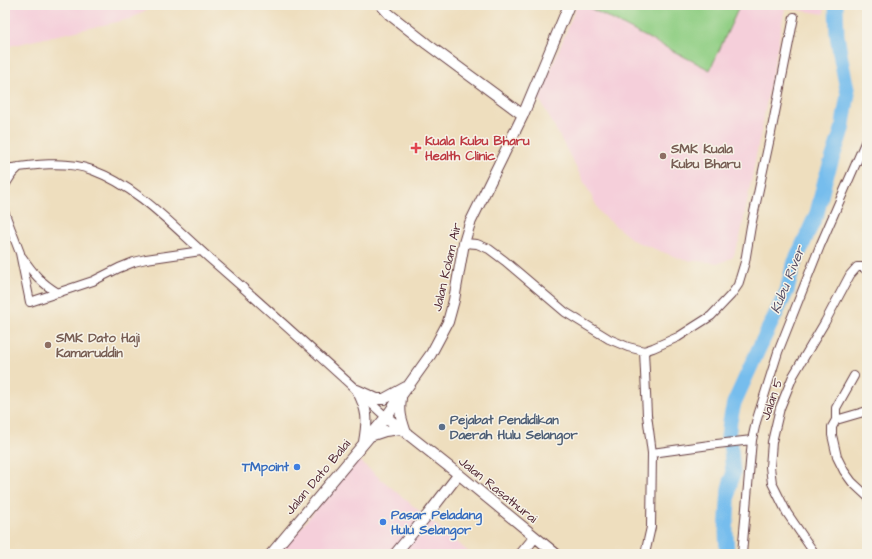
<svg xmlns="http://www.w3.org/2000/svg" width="872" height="559" font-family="'Architects Daughter',sans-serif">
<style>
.built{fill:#f5cfda}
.pitch{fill:#92cf85;stroke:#6e7758}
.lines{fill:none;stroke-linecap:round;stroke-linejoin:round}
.river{stroke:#76bded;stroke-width:15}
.minor-casing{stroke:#633c41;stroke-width:10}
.tertiary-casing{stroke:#633c41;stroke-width:12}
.minor{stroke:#fff;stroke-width:8}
.tertiary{stroke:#fff;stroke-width:10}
.health-dot{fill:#e0444e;stroke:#f7f3e8;stroke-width:1.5}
.education-dot{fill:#8d6e63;stroke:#f7f3e8;stroke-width:1.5}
.service-dot{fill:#5c6f8a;stroke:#f7f3e8;stroke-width:1.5}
.shop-dot{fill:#3f7fe0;stroke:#f7f3e8;stroke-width:1.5}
.labels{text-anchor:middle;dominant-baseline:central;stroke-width:3;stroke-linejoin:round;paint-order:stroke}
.health-label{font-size:13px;font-weight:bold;fill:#be3a42;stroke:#f7f3e8;text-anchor:start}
.education-label{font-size:13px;font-weight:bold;fill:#785e54;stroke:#f7f3e8;text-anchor:start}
.street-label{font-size:13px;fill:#4a1f2b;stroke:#f7f3e8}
.service-label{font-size:13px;font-weight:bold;fill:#4e5e75;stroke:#f7f3e8;text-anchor:start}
.shop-label{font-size:13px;font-weight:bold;fill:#366cbe;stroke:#f7f3e8;text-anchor:end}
.water-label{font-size:14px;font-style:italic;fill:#574e65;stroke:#f7f3e8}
</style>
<rect width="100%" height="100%" fill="#f7f3e8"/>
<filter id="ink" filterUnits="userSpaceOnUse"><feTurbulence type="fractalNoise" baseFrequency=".025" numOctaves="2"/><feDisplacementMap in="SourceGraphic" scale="8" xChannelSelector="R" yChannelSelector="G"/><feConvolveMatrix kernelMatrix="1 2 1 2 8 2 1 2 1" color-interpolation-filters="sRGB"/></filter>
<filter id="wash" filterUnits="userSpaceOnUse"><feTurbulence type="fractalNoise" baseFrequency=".012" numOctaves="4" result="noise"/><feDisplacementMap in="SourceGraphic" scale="16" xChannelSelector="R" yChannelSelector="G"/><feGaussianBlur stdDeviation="0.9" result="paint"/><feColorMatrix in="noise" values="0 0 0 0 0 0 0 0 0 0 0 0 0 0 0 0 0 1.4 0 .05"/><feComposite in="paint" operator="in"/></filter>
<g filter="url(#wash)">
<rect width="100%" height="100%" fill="#eedebe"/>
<path class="built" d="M5 5H155L130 19 5 47Z
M577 5H825L824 14 785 8 740 238 733 257 720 263 684 260 634 241 601 214 539 98Z
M357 459 471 554H279Z"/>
<path class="pitch" d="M584 5H740L710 70Z"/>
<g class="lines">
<path class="river" d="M727 554 726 531 729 488 733 474 731 450 728 437 730 421 734 403 760 346 787 291 793 266 817 213 825 180 842 130 848 94 841 59 837 35 836 5"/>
</g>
</g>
<g filter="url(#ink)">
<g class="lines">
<g class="minor-casing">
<path id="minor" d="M5 169C31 165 67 160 92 170 138 187 172 225 208 257 268 309 327 363 386 417
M5 185 12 174 19 167
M5 214 20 253 30 302 93 281 119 268 134 262 146 259 201 251
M464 243 477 244 489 249 505 261 565 312 609 339 628 347 644 351 653 348 678 337 711 316 731 295 738 285 745 262 751 226 770 138 794 17
M22 257C33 273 41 283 58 293
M644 351 647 415 652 453 651 527 645 554
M854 376 836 408V420L832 427V435L837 457 844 471 852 482 867 496
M836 420 867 411
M652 453 717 444 752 440
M742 554 752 440 756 422 778 352 820 246 867 138
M815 554 787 513 772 483 770 467 772 442 780 408 793 376 825 322 850 275 857 267H862L867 270"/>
</g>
<g class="tertiary-casing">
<path id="tertiary" d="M381 5 389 14 427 44 523 115
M357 390 377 399H384L406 387
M357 390C368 411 368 419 364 442
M401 398C399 413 401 418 406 433
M386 417 462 477 556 554
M370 436 385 431 401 429
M271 554 386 417 431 354 439 339 448 322 454 300 464 243 470 223 523 115 569 5
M395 554 429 513 459 474
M521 554 535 537"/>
</g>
<use href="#minor" class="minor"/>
<use href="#tertiary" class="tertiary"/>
</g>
</g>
<path class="health-dot" d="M414 142h4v4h4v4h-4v4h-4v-4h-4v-4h4z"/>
<g class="education-dot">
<circle cx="663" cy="156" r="4"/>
<circle cx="48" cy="345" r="4"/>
</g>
<circle class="service-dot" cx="442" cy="427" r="4"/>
<g class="shop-dot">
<circle cx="297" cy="467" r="4"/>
<circle cx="383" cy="522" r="4"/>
</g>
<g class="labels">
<g class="health-label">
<text x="425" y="141">Kuala Kubu Bharu<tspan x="425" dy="15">Health Clinic</tspan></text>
</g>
<g class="education-label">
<text x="671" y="149">SMK Kuala<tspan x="671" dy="15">Kubu Bharu</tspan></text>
<text x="56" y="338">SMK Dato Haji<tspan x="56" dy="15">Kamaruddin</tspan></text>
</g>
<g class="street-label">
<text transform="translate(447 267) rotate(-77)">Jalan Kolam Air</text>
<text transform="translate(772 399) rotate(-71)">Jalan 5</text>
<text transform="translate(318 477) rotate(-50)">Jalan Dato Balai</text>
<text transform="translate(498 490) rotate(39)">Jalan Rasathurai</text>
</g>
<g class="service-label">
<text x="450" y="420">Pejabat Pendidikan<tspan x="450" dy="15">Daerah Hulu Selangor</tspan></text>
</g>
<g class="shop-label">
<text x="289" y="467">TMpoint</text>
<text x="391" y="515" text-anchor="start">Pasar Peladang<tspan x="391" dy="15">Hulu Selangor</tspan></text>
</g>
<g class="water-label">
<text transform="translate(788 280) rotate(-68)">Kubu River</text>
</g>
</g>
<rect width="872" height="559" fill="none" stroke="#f7f3e8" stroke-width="20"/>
</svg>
